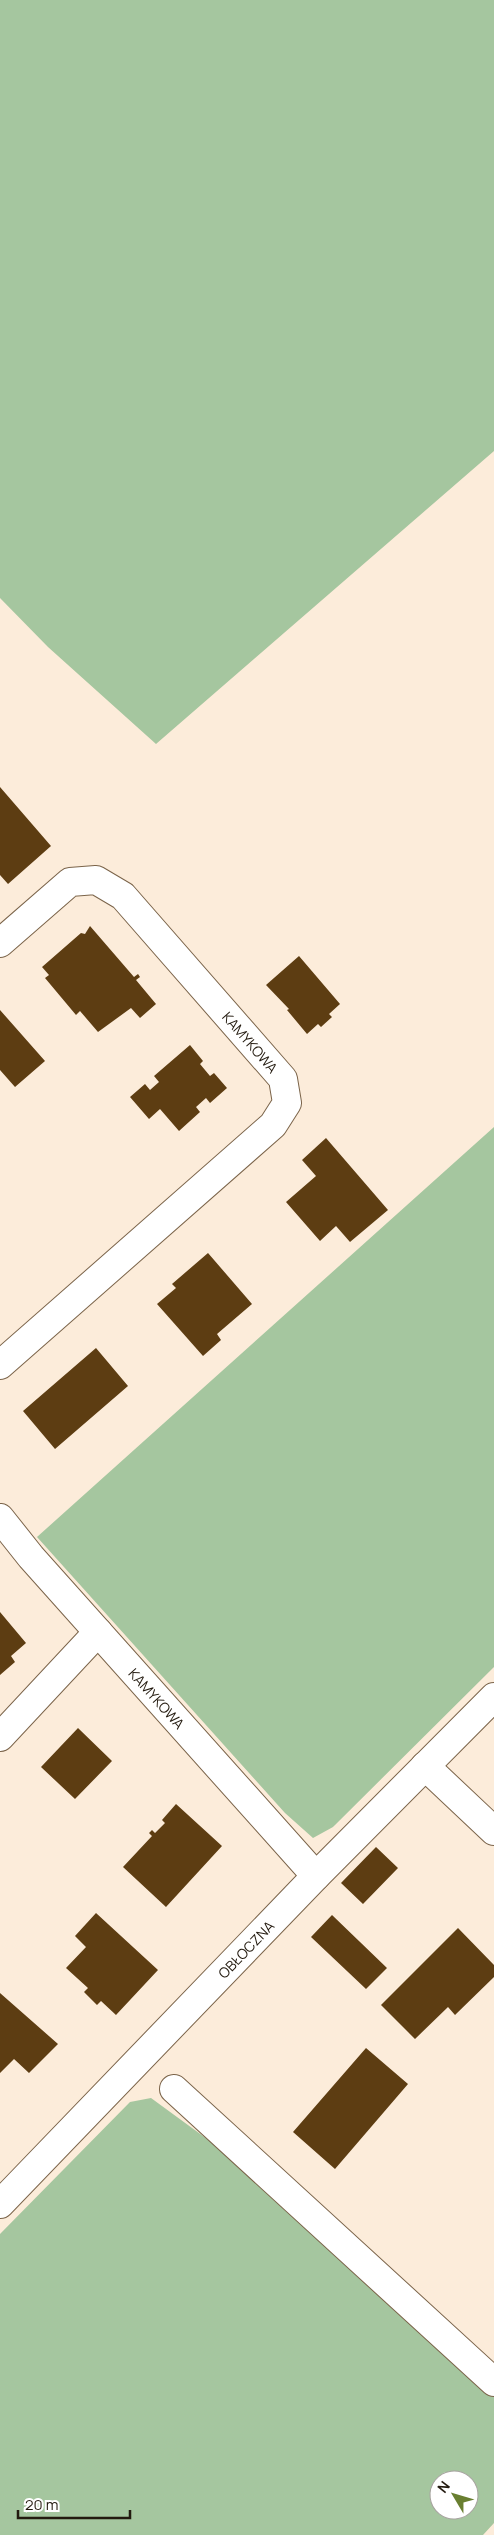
<svg xmlns="http://www.w3.org/2000/svg" width="494" height="2535" font-family="Manrope,sans-serif">
<style>
.green{fill:#a5c69f;fill-rule:evenodd}
.building{fill:#5d3d12}
.lines{fill:none;stroke-linecap:round;stroke-linejoin:round}
.minor-casing{stroke:#7b644a;stroke-width:30}
.minor{stroke:#fff;stroke-width:28}
.labels{text-anchor:middle;dominant-baseline:central;stroke-width:5;stroke-linejoin:round;paint-order:stroke}
.street-label{font-size:14px;fill:#231a0f;stroke:#fff}
</style>
<rect width="100%" height="100%" fill="#fcecda"/>
<path class="green" d="M0 0H494V451L156 744 48 647 0 598Z
M494 1127V1667L333 1827 313 1838 285 1813 37 1537Z
M151 2098 274 2188 494 2394V2523L483 2535H0V2234L130 2102ZM439 2480H469V2510H439Z"/>
<path class="building" d="M0 787 51 846 8 884 0 875Z
M90 926 134 977 138 974 140 977 136 980 156 1004 140 1018 131 1008 98 1032 80 1011 76 1015 45 978 49 975 42 967 81 933 85 934Z
M299 956 340 1004 329 1014 332 1017 321 1027 318 1024 307 1034 287 1010 289 1009 266 985Z
M0 1010 45 1061 15 1087 0 1070Z
M190 1045 203 1061 200 1064 210 1076 214 1073 227 1088 210 1103 206 1098 196 1107 200 1112 179 1131 160 1109 149 1119 130 1097 145 1084 150 1090 159 1082 154 1076Z
M326 1138 388 1210 350 1242 336 1226 320 1241 286 1202 316 1176 302 1160Z
M208 1253 252 1304 217 1334 221 1340 203 1356 157 1304 176 1288 172 1284Z
M96 1348 128 1386 55 1449 23 1411Z
M0 1612 26 1643 11 1656 15 1662 0 1675Z
M78 1728 112 1761 75 1799 41 1767Z
M176 1804 222 1846 166 1907 123 1867 152 1836 149 1833 152 1830 155 1833 165 1823 162 1820Z
M376 1847 398 1868 363 1904 341 1883Z
M96 1913 158 1970 116 2015 101 2001 97 2005 84 1992 88 1988 66 1968 86 1947 75 1936Z
M332 1915 387 1968 366 1989 311 1937Z
M458 1928 494 1965V1977L455 2015 448 2007 415 2039 381 2005Z
M0 1993 58 2044 29 2073 14 2059 0 2073Z
M366 2048 408 2084 335 2169 293 2132Z"/>
<g class="lines">
<g class="minor-casing">
<g id="minor">
<path id="s1" d="M0 943 70 882 96 880 123 896 283 1079 287 1103 273 1125 0 1365"/>
<path id="s2" d="M0 1518 31 1557 316 1876"/>
<path d="M0 1737 98 1632"/>
<path d="M425 1766 494 1831"/>
<path d="M174 2089 494 2382"/>
<path id="s3" d="M0 2204 316 1876 494 1697"/>
</g>
</g>
<use href="#minor" class="minor"/>
</g>
<g class="labels">
<g class="street-label">
<text stroke="none"><textPath href="#s1" startOffset="344">KAMYKOWA</textPath></text>
<text stroke="none"><textPath href="#s2" startOffset="239">KAMYKOWA</textPath></text>
<text stroke="none"><textPath href="#s3" startOffset="354">OBŁOCZNA</textPath></text>
</g>
</g>
<g transform="translate(454 2495) rotate(308)"><circle r="24" fill="#ffffff" stroke="#a7a39f"/>
<path d="M0-4L9 19L0 12L-9 19Z" fill="#697f31"/>
<text y="-8" font-size="14" font-weight="bold" text-anchor="middle" fill="#231a0f">N</text>
</g>
<path d="M18 2510v8h112v-8" fill="none" stroke="#231a0f" stroke-width="2.5"/>
<text x="25" y="2510" font-size="15" fill="#231a0f" stroke="#ffffff" stroke-width="4" paint-order="stroke">20 m</text>
</svg>
